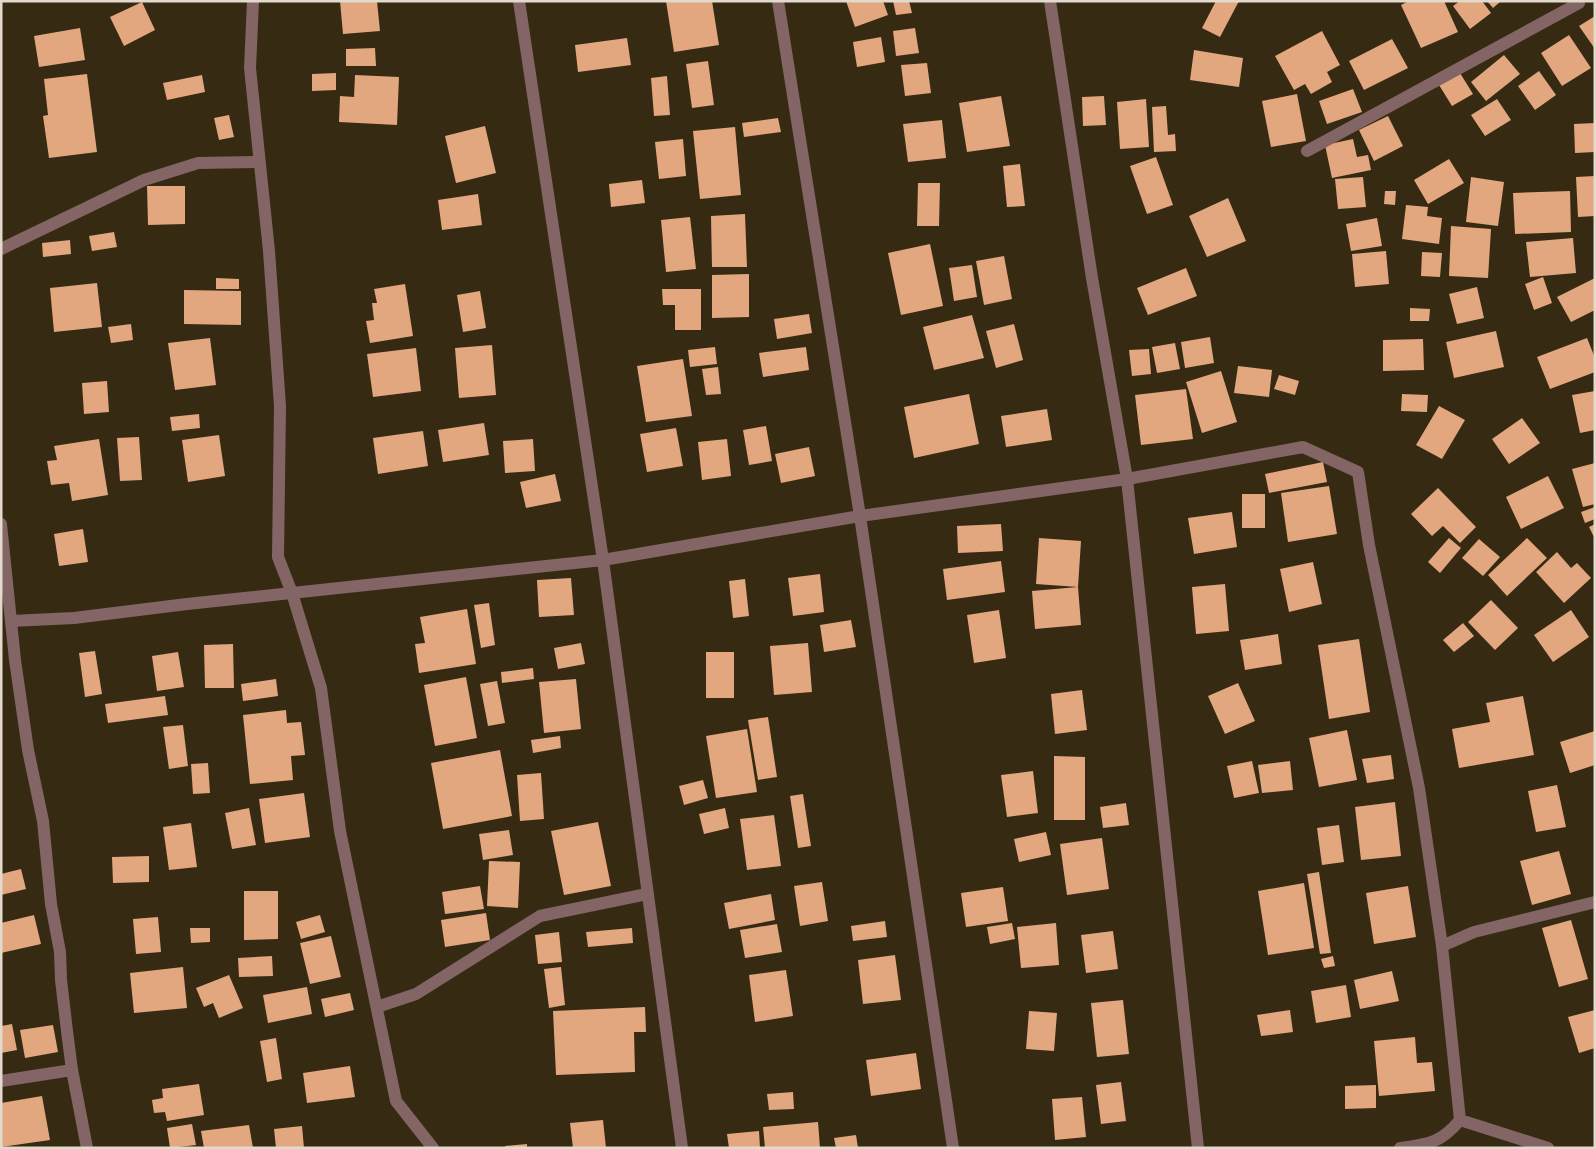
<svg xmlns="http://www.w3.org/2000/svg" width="1596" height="1149" font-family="'Public Sans',sans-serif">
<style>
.building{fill:#e2a77f}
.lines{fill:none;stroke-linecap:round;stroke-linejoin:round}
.minor{stroke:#846565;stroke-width:12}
</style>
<rect width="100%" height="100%" fill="#372a13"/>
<path class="building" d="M340 1H377L380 31 343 34Z
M666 1H712L719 45 674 52Z
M846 1H883L888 15 855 27Z
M893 1H909L912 13 896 15Z
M1216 1H1239L1220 37 1202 28Z
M1409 1H1444L1458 32 1421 48 1401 5Z
M1460 1H1482L1491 13 1470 29 1453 6Z
M1487 1H1501L1493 8Z
M142 2 155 30 124 46 110 17Z
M1595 16V49L1579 26Z
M80 28 85 60 39 67 34 36Z
M915 28 919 53 896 56 893 31Z
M1322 31 1340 65 1327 72 1332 82 1311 94 1305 84 1294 90 1275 56Z
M1569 35 1591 68 1562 86 1541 53Z
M881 37 885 62 857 67 853 42Z
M627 38 631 65 578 72 575 45Z
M1392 39 1408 68 1364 90 1349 61Z
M375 48 376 66H346V49Z
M1194 50 1243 58 1239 87 1190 80Z
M1504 55 1520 74 1486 101 1471 82Z
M708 61 714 105 692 108 686 64Z
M927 63 931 93 905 96 901 65Z
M1539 71 1556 95 1535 110 1518 86Z
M336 73V90L312 91V74Z
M1460 73 1473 94 1452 106 1439 85Z
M87 74 97 152 49 158 43 116 48 115 44 79Z
M202 75 205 92 167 100 163 83Z
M355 75 399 77 397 125 339 122 340 96 354 97Z
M667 76 670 115 654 116 651 78Z
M1353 89 1362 112 1327 124 1319 101Z
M1297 94 1306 141 1271 147 1262 101Z
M1001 96 1010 146 967 152 959 103Z
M1104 96 1106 125 1083 126 1082 97Z
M1146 99 1149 147 1120 149 1117 102Z
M1497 99 1511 120 1485 136 1471 115Z
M1166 106 1168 135 1175 134 1176 151 1154 152 1152 107Z
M229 115 234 137 219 140 214 118Z
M1388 116 1403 146 1374 161 1359 130Z
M778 118 781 132 744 137 742 123Z
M942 120 946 158 908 162 903 124Z
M1595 123V152L1575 153 1574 124Z
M485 126 496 173 456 183 445 136Z
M735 127 741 195 700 199 693 131Z
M683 139 686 176 659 179 655 142Z
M1353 139 1357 157 1368 155 1371 170 1332 178 1325 145Z
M1156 157 1173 205 1147 214 1130 166Z
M1449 159 1464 183 1428 204 1414 180Z
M1020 164 1025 206 1007 207 1003 166Z
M1595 176V216L1578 217 1576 177Z
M1363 177 1366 207 1338 209 1335 179Z
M1471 177 1504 182 1498 226 1466 222Z
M642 180 645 203 611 207 609 184Z
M918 183H940L939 226H917Z
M147 186H185V224L148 225Z
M1385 191H1396L1395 205 1384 204Z
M1570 191 1571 232 1515 234 1513 193Z
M478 194 482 225 442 230 438 200Z
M1228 198 1246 241 1207 257 1189 216Z
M1406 205 1428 207 1427 216 1442 218 1439 244 1402 239Z
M745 214 747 267H712L711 216Z
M690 217 696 269 666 272 661 220Z
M1377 218 1382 246 1351 251 1346 224Z
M1451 226 1491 229 1488 278 1449 276Z
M114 232 117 247 92 251 89 236Z
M1573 238 1576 273 1530 277 1526 242Z
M70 240 71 254 43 257 42 243Z
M930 244 943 306 901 315 888 253Z
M1386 251 1389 284 1355 287 1352 254Z
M1422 252 1442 253 1440 277 1421 276Z
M1004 256 1012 299 984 305 976 261Z
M972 265 977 297 954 301 949 268Z
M1186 268 1197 296 1148 315 1137 288Z
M749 274V317L712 318V275Z
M1543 277 1552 303 1534 310 1525 284Z
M216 278 239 279V289H216Z
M1595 278V310L1571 322 1557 297Z
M97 283 102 327 54 332 50 288Z
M405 284 413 336 370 343 366 321 374 320 372 303H377L374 289Z
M1477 287 1484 318 1457 324 1449 294Z
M662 289H701V330H675V305H663Z
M184 290 241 291V325L184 324Z
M480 291 486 328 463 332 457 295Z
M1410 308 1430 309 1429 321H1410Z
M809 314 812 333 777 339 774 319Z
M972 315 984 358 934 370 923 327Z
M131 324 133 340 111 343 108 327Z
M1014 324 1023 360 996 368 986 331Z
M1496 331 1504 367 1454 378 1446 342Z
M1210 337 1214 363 1185 368 1181 342Z
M210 338 216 385 175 390 168 343Z
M1587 338 1595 358V372L1550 389 1537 357Z
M1423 339 1424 370 1383 371V340Z
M1175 343 1180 369 1157 373 1152 347Z
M492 345 496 395 459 398 455 348Z
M715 347 717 364 690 367 688 350Z
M806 347 809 370 763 377 759 353Z
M416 348 421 391 373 397 367 354Z
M1149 349 1151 374 1132 376 1129 350Z
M683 359 692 416 646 422 637 366Z
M1238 366 1272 370 1269 397 1234 393Z
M718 367 721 394 706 395 702 369Z
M1221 371 1237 422 1202 433 1186 382Z
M1279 375 1299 381 1295 395 1274 389Z
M107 381 109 412 84 414 82 383Z
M1186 389 1193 439 1141 445 1135 395Z
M1595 391V430L1580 433 1572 395Z
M969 394 979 444 914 458 904 407Z
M1402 394 1428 395 1427 412 1401 411Z
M1439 406 1465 420 1442 459 1416 445Z
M1047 409 1052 440 1006 447 1001 416Z
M199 414 200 428 172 431 170 417Z
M1522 418 1540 443 1509 464 1492 439Z
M484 423 489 455 443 462 438 430Z
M766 426 772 461 749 465 743 430Z
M676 428 683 466 647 472 640 434Z
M423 431 428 466 378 474 373 438Z
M219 435 225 476 188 482 182 440Z
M139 437 142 480 120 481 117 438Z
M99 439 108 495 72 501 69 483 51 485 47 461 57 460 54 446Z
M533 439 535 471 505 473 503 441Z
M727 439 731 476 702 480 698 442Z
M809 447 815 476 781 483 775 454Z
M1323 462 1327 482 1269 493 1265 474Z
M1595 463V504L1583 507 1572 469Z
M555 474 561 501 526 508 520 482Z
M1548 476 1564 508 1521 529 1506 497Z
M1329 486 1337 534 1288 542 1281 493Z
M1438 488 1476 527 1460 543 1443 526 1432 536 1411 514Z
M1242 494H1265V528H1242Z
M1595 507V519L1585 523 1581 512Z
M1232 512 1237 547 1194 554 1188 518Z
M1001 524 1003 551 958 553 957 526Z
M1595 524V539L1589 527Z
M83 529 88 562 59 566 54 534Z
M1039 538 1081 541 1078 587 1036 584Z
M1449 538 1461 548 1440 573 1428 562Z
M1527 538 1547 558 1507 596 1488 575Z
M1479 539 1500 557 1483 576 1462 558Z
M1557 552 1571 568 1577 563 1591 578 1564 603 1536 572Z
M1001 561 1005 592 947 600 943 569Z
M1313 562 1322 604 1289 612 1280 569Z
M820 574 824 612 793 616 788 578Z
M571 578 574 615 539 617 537 580Z
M745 579 749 616 733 618 729 581Z
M1225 584 1229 631 1196 634 1192 587Z
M1078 587 1081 625 1035 629 1032 591Z
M1491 600 1518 628 1495 650 1468 622Z
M489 603 495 645 481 648 474 605Z
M467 609 476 664 419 673 415 644 425 643 420 617Z
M999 610 1006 658 974 663 967 615Z
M1571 610 1589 637 1553 662 1534 635Z
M851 620 856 647 824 652 820 625Z
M1463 623 1474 636 1454 652 1443 640Z
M1278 634 1282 664 1245 670 1240 640Z
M1359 639 1370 712 1329 719 1318 645Z
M581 643 585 664 558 669 554 648Z
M808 643 812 692 774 695 770 646Z
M233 644 234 688H205L204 645Z
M95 651 102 694 85 697 79 653Z
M178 652 184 687 157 691 152 656Z
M706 652H734V698H706Z
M533 668 534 679 502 683 501 672Z
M466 677 477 738 435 746 424 685Z
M276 679 278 696 243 701 241 684Z
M576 679 581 729 544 733 539 682Z
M497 681 505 723 488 726 480 684Z
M1238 683 1255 721 1225 734 1208 696Z
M1082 690 1087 730 1055 734 1051 694Z
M165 696 168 715 108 723 105 704Z
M1523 696 1534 755 1459 768 1452 729 1490 722 1486 703Z
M286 710 287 723 301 722 305 755 291 756 293 780 250 784 243 715Z
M768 717 777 777 758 780 748 720Z
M183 725 188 766 169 769 163 727Z
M747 729 757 792 716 798 706 736Z
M1347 730 1357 780 1319 787 1309 738Z
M1595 731V765L1570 773 1560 742Z
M560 736 561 748 533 753 531 740Z
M500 750 512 816 443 829 431 763Z
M1391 755 1394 779 1367 783 1362 759Z
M1054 756 1085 757V820H1054Z
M1252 761 1259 793 1234 798 1227 766Z
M1290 761 1293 790 1262 793 1258 765Z
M208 763 210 793 193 794 191 764Z
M1033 771 1038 813 1007 817 1001 775Z
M541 773 544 819 520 821 517 775Z
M703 780 708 798 684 805 679 786Z
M1557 785 1566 827 1536 832 1528 791Z
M304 793 310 837 265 843 259 799Z
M803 794 811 846 798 848 790 796Z
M1395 802 1401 856 1361 860 1355 807Z
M1126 803 1129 825 1103 828 1100 807Z
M249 808 256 845 232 849 225 813Z
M725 808 729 828 704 834 699 814Z
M774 815 781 866 747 870 740 819Z
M598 822 611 886 564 895 551 831Z
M191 823 197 867 169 870 163 827Z
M1339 825 1344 862 1322 865 1317 828Z
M509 830 513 855 483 860 479 834Z
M1046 832 1051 855 1019 862 1014 839Z
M1102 838 1109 889 1067 895 1060 844Z
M1559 851 1571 894 1532 905 1520 861Z
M149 856V882L113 883 112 857Z
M489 861 520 862 518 908 487 906Z
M21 869 26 889 1 895V874Z
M1319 872 1331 953 1320 954 1307 874Z
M822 882 828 921 800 926 794 886Z
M1304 883 1314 948 1268 955 1258 891Z
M480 886 484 909 445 914 442 892Z
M1408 886 1416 937 1374 944 1366 893Z
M1003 887 1008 921 966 927 961 893Z
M244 891H278V939L244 940Z
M771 894 775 920 729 929 724 903Z
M486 913 490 940 445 947 441 920Z
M34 915 41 944 1 953V923Z
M320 915 325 932 301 939 296 922Z
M158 917 161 952 136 954 133 919Z
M1571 920 1588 979 1559 987 1542 928Z
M885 921 887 937 853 941 851 926Z
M1012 923 1015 939 990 944 987 927Z
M1056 923 1059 965 1021 968 1017 927Z
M777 924 782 952 745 958 740 930Z
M190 928H210V942L191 943Z
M632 928 633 943 588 947 586 932Z
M1113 931 1118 969 1086 973 1081 935Z
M559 932 562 962 538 964 535 935Z
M331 936 341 977 310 984 300 943Z
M895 955 901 1000 863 1004 858 960Z
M272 956 273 976 239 977 238 958Z
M1333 956 1335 966 1324 968 1321 959Z
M183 967 187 1008 134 1013 130 973Z
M561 967 565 1005 549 1008 544 969Z
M786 970 793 1016 755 1022 749 975Z
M1392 971 1399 1001 1360 1009 1354 980Z
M229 975 243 1008 219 1018 213 1003 204 1007 196 988Z
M1346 985 1351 1017 1316 1023 1311 991Z
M307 987 312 1014 268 1023 263 995Z
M350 993 354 1010 325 1017 321 999Z
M1123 1000 1129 1054 1097 1057 1091 1003Z
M645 1007 646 1032H634L635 1072 556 1075 553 1011Z
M1290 1010 1293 1032 1261 1036 1257 1015Z
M1595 1010V1048L1579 1053 1568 1017Z
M1029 1011 1057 1013 1054 1051 1026 1049Z
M12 1024 17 1050 1 1053V1026Z
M53 1025 58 1052 25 1058 20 1030Z
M1415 1037 1417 1063 1432 1062 1435 1091 1379 1096 1374 1041Z
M276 1038 282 1079 267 1082 260 1041Z
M916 1053 921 1089 871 1096 866 1060Z
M350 1066 355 1097 307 1103 303 1073Z
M1121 1082 1126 1121 1101 1124 1096 1085Z
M199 1084 204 1115 167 1121 165 1112 154 1113 152 1100 163 1098 162 1089Z
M1376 1085V1108L1345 1109V1086Z
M793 1092 794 1109 769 1110 767 1094Z
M42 1096 50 1140 1 1147V1103Z
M1082 1097 1086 1137 1055 1140 1052 1099Z
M603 1120 606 1148H573L570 1123Z
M818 1122 820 1148H765L763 1127Z
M192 1124 196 1145 170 1148 167 1128Z
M249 1125 253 1148H204L201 1131Z
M302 1126 304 1148H276L274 1129Z
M759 1131 760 1148H729L727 1134Z
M856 1135 858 1148H836L834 1138Z
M527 1144V1148H505V1146Z"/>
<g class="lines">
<path class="minor" d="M253 1 250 68 269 251 280 406 278 557 292 593 321 688 340 831 396 1101 433 1148
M519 1 603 560 682 1148
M778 1 860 516 953 1148
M1050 1 1092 278 1127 479 1198 1148
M1307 151 1579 3V1
M1 249 144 180 198 163 260 162
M1 524 15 660 28 750 43 821 51 904 60 952 61 980 67 1031 72 1070 87 1148
M11 621 74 618 187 604 603 560 860 516 1127 479 1303 447 1358 472 1369 545 1419 788 1442 946 1460 1120C1441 1143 1429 1144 1400 1148
M1442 946 1474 932 1595 902
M377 1007 416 994 540 916 647 894
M1 1081 72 1070
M1460 1120 1548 1148"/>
</g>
<rect width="1596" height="1149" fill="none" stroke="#e2dacc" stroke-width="5"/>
</svg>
